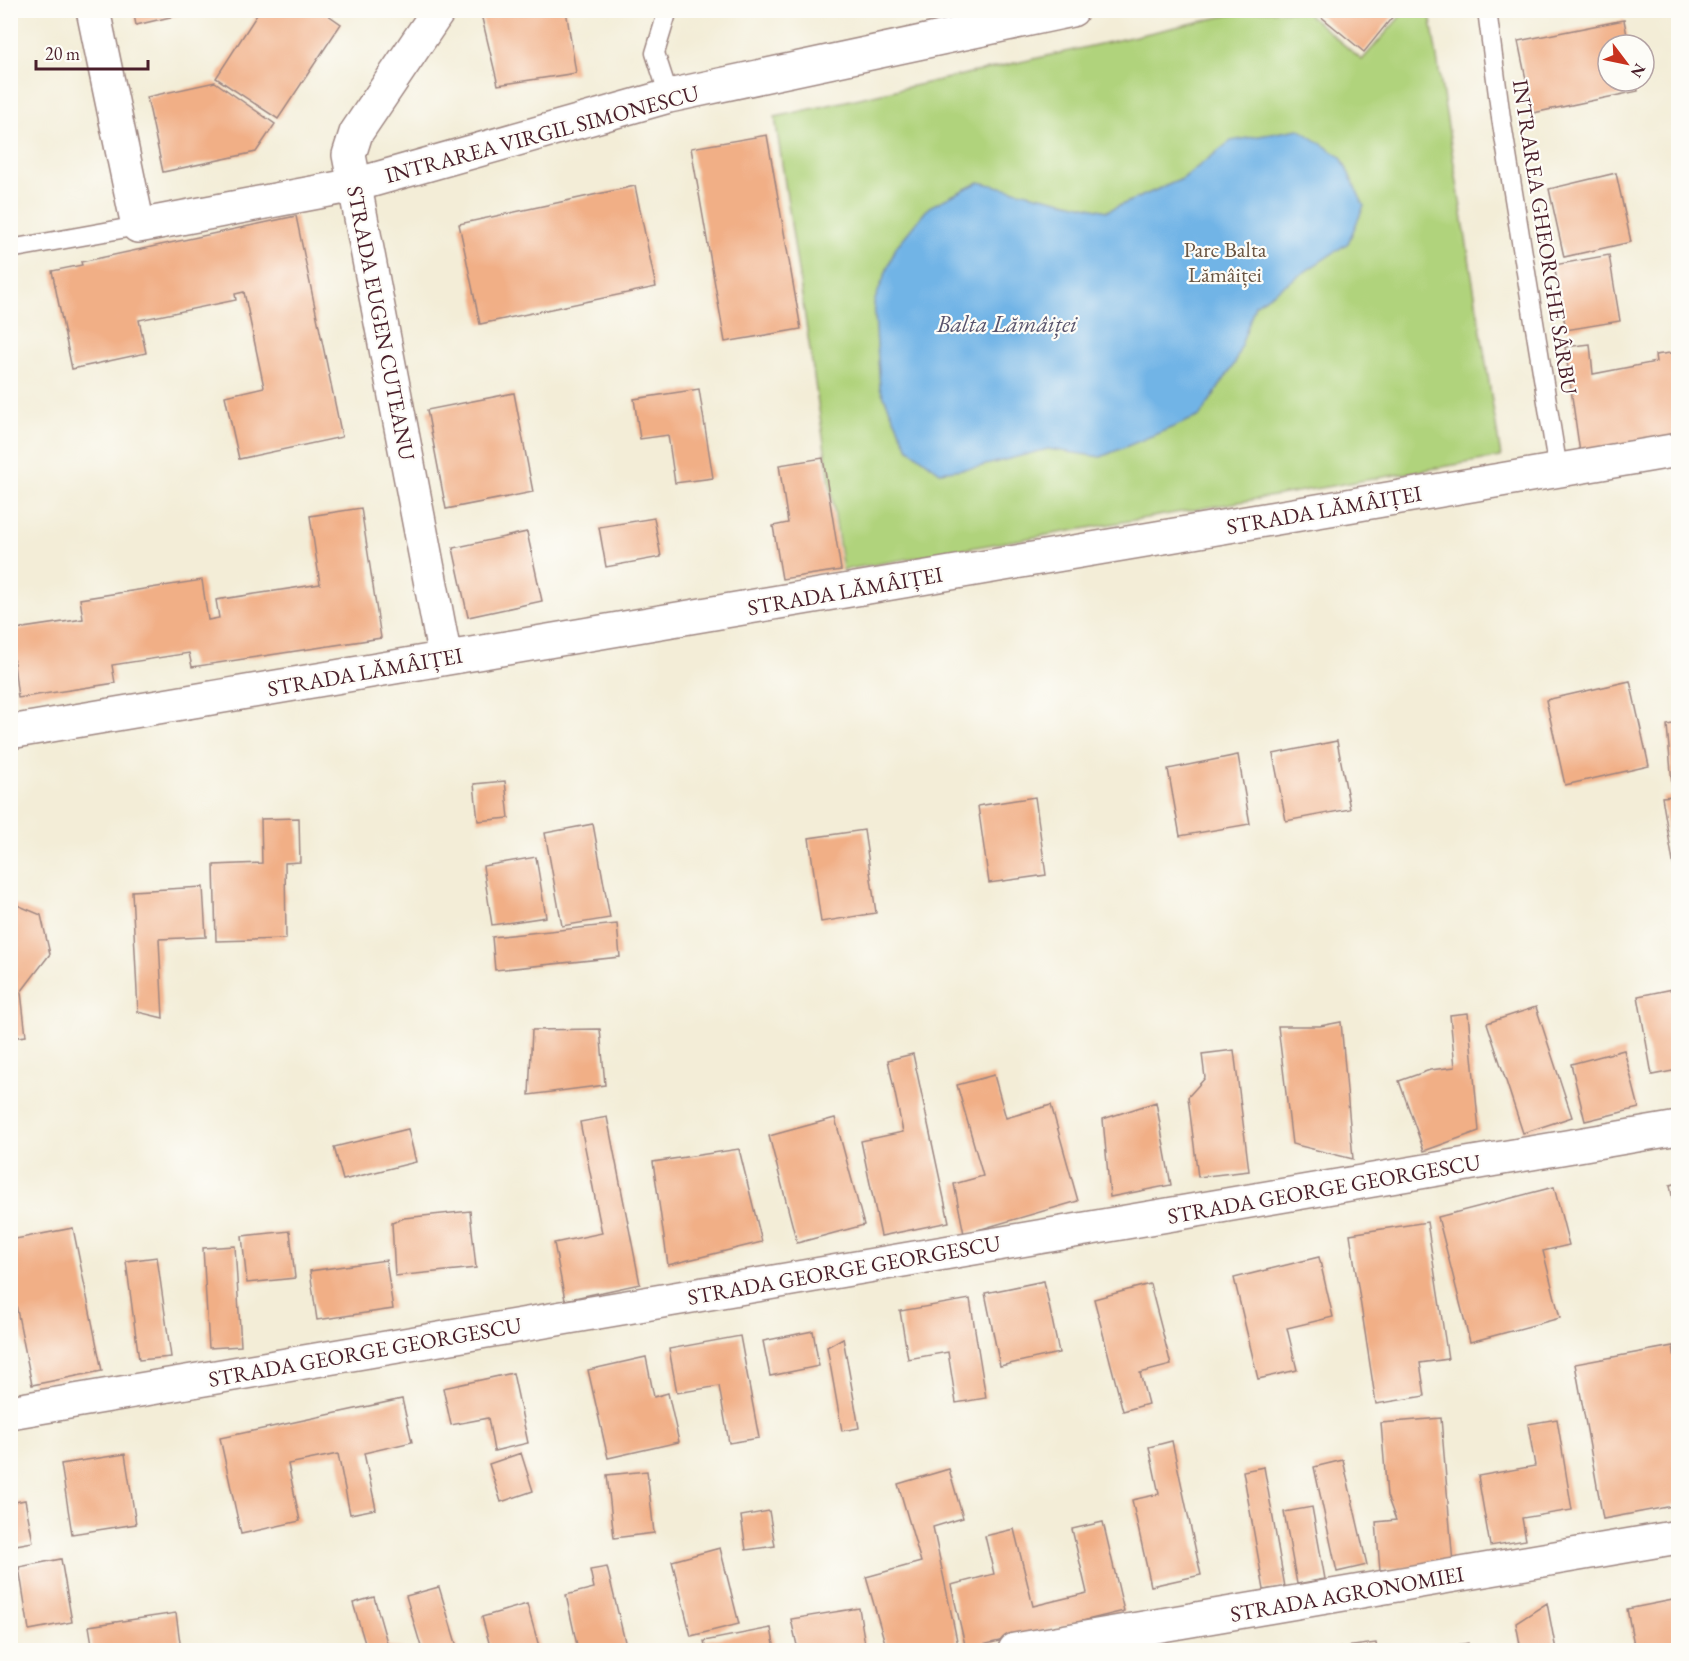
<svg xmlns="http://www.w3.org/2000/svg" width="1689" height="1661" font-family="'EB Garamond',serif">
<style>
.green{fill:#b0d37c;stroke:#7d7954;stroke-width:1.5}
.water{fill:#71b4e6;stroke:#5e6a88;stroke-width:1.5}
.building{fill:#f1af86}
.lines{fill:none;stroke-linecap:round;stroke-linejoin:round}
.service-casing{stroke:#9e8681;stroke-width:21}
.minor-casing{stroke:#9e8681;stroke-width:36}
.service{stroke:#fff;stroke-width:18}
.minor{stroke:#fff;stroke-width:33}
.labels{text-anchor:middle;dominant-baseline:central;stroke-width:4.5;stroke-linejoin:round;paint-order:stroke}
.street-label{font-size:22px;fill:#4a1f2b;stroke:#fdfcf7}
.park-label{font-size:22px;fill:#695543;stroke:#fdfcf7}
.water-label{font-size:24px;font-style:italic;fill:#58536c;stroke:#fdfcf7}
</style>
<rect width="100%" height="100%" fill="#fdfcf7"/>
<filter id="ink" filterUnits="userSpaceOnUse"><feTurbulence type="fractalNoise" baseFrequency=".0167" numOctaves="2"/><feDisplacementMap in="SourceGraphic" scale="12" xChannelSelector="R" yChannelSelector="G"/><feConvolveMatrix kernelMatrix="1 2 1 2 8 2 1 2 1" color-interpolation-filters="sRGB"/></filter>
<filter id="wash" filterUnits="userSpaceOnUse"><feTurbulence type="fractalNoise" baseFrequency=".008" numOctaves="4" result="noise"/><feDisplacementMap in="SourceGraphic" scale="24" xChannelSelector="R" yChannelSelector="G"/><feGaussianBlur stdDeviation="1.35" result="paint"/><feColorMatrix in="noise" values="0 0 0 0 0 0 0 0 0 0 0 0 0 0 0 0 0 1.4 0 .05"/><feComposite in="paint" operator="in"/></filter>
<g filter="url(#wash)">
<rect width="100%" height="100%" fill="#f3edd7"/>
<path class="green" d="M1247 11H1304L1362 60 1405 11H1427L1430 14 1501 457 843 570 775 117Z"/>
<path class="water" d="M1299 129 1341 157 1364 206 1348 243 1255 305 1235 363 1200 416 1101 457 1048 449 978 467 940 472 908 448 880 388 874 302 896 247 929 207 979 182 1107 211 1182 179 1231 141Z"/>
<g id="blocks">
<path class="building" d="M133 10H196V11L136 25Z
M260 10H321L341 24 278 119 216 78Z
M480 10H566L576 73 498 85Z
M1313 10H1398L1364 52Z
M1624 20 1629 45H1608V81H1636L1638 91 1533 113 1518 41Z
M215 82 275 124 256 152 163 172 147 97Z
M767 135 801 329 725 342 691 148Z
M1616 173 1631 242 1564 257 1549 189Z
M635 186 656 287 480 324 459 224Z
M296 216 342 437 239 459 225 396 264 387 244 292 235 294 236 300 139 320 146 353 72 369 52 271 82 265 81 262Z
M1609 255 1620 321 1566 330 1554 265Z
M1590 344 1593 374 1656 362 1655 355 1678 352V444L1581 460 1565 347Z
M699 389 713 478 675 483 668 435 640 439 634 399Z
M514 393 533 492 446 509 427 410Z
M823 458 841 570 782 579 773 526 788 523 779 465Z
M361 508 381 638 192 667 189 653 112 665 115 683 18 698 10 630 83 619 80 599 202 580 208 620 219 618 216 600 320 584 310 516Z
M654 518 661 557 606 567 599 527Z
M527 532 542 601 468 617 453 548Z
M1630 681 1649 766 1565 785 1546 700Z
M1678 723V886H1677L1662 797 1673 796 1667 725Z
M1337 741 1350 809 1286 821 1273 754Z
M1238 755 1250 824 1180 836 1168 769Z
M505 781 509 818 478 821 474 784Z
M1035 797 1046 875 989 883 978 806Z
M299 818 300 862 285 863 286 939 216 941 214 865 262 863 261 819Z
M593 824 610 918 562 926 545 833Z
M864 830 876 913 821 922 809 838Z
M536 857 546 917 492 925 483 866Z
M203 887 206 937 159 939 163 1018 138 1012 132 891Z
M10 902 41 915 50 954 21 992 26 1036 10 1038Z
M617 924 620 957 495 970 492 937Z
M1678 988V1070L1652 1075 1638 996Z
M1536 1007 1572 1117 1523 1133 1487 1023Z
M1468 1013 1479 1131 1424 1151 1399 1081 1430 1070 1455 1067 1450 1015Z
M1341 1022 1353 1159 1292 1144 1278 1026H1320Z
M600 1029 605 1085 529 1095 532 1030Z
M1234 1050 1249 1171 1198 1177 1188 1097 1205 1078 1202 1054Z
M1624 1050 1639 1108 1585 1121 1571 1064Z
M913 1054 949 1222 881 1236 861 1141 903 1132 888 1060Z
M994 1075 1006 1118 1051 1105 1078 1201 964 1234 954 1184 983 1176 957 1085Z
M1156 1102 1171 1185 1110 1197 1103 1119Z
M607 1117 640 1284 565 1300 554 1243 602 1233 580 1122Z
M835 1118 864 1225 797 1243 769 1136Z
M408 1129 416 1162 343 1180 334 1147Z
M739 1149 762 1242 668 1265 653 1162Z
M1678 1183V1223H1677L1670 1185Z
M1554 1187 1569 1245 1543 1251 1560 1318 1470 1342 1438 1217Z
M470 1211 476 1268 395 1276 392 1223 404 1218Z
M1427 1222 1448 1359 1420 1363 1425 1396 1376 1404 1350 1234Z
M73 1228 102 1371 32 1385 10 1275V1240Z
M290 1231 295 1278 247 1283 242 1236Z
M235 1246 241 1346 209 1348 203 1248Z
M157 1257 171 1357 139 1360 126 1261Z
M1319 1257 1333 1317 1287 1328 1297 1370 1258 1379 1234 1278Z
M386 1260 393 1309 317 1320 310 1271Z
M1044 1281 1059 1353 1000 1366 985 1293Z
M1150 1284 1171 1365 1140 1373 1148 1404 1123 1411 1094 1299Z
M970 1299 986 1398 956 1403 948 1352 908 1359 900 1311Z
M813 1331 819 1366 770 1376 763 1341Z
M740 1336 759 1438 729 1443 719 1386 677 1393 669 1349Z
M843 1338 859 1428 842 1431 827 1347Z
M1673 1346 1678 1378V1505L1603 1519 1575 1364Z
M646 1357 654 1397 668 1393 679 1442 608 1458 588 1370Z
M513 1373 528 1443 494 1451 488 1418 451 1425 443 1388Z
M402 1399 412 1442 364 1453 376 1509 350 1514 338 1454 288 1464 300 1521 241 1534 220 1438Z
M1441 1418 1453 1564 1380 1570 1376 1522 1396 1520 1387 1496 1381 1423Z
M1557 1419 1572 1510 1522 1518 1526 1540 1490 1546 1478 1476 1535 1466 1528 1424Z
M1172 1441 1201 1575 1151 1586 1132 1500 1159 1494 1149 1447Z
M521 1453 533 1491 501 1502 489 1464Z
M125 1454 136 1524 72 1534 61 1464Z
M1343 1460 1367 1565 1337 1572 1314 1467Z
M1264 1467 1285 1587 1264 1590 1243 1471Z
M949 1469 963 1518 933 1527 959 1650H887L866 1577 921 1562 898 1484Z
M647 1471 654 1533 614 1538 607 1475Z
M25 1500 33 1542 10 1546V1503Z
M1312 1507 1325 1579 1297 1584 1284 1512Z
M769 1511 775 1546 746 1550 741 1516Z
M1103 1522 1124 1611 966 1649 951 1585 994 1574 985 1536 1014 1529 1033 1606 1087 1593 1072 1529Z
M720 1548 739 1624 691 1636 672 1561Z
M61 1559 72 1622 29 1630 19 1567Z
M607 1567 627 1650H578L566 1595 594 1588 590 1570Z
M439 1587 458 1650H422L406 1596Z
M374 1597 388 1646 407 1650H367L353 1603Z
M1678 1599V1650H1635L1627 1609Z
M1547 1603 1556 1650H1521L1516 1623Z
M527 1604 540 1650H491L482 1617Z
M859 1608 866 1650H798L791 1619Z
M176 1613 181 1650H93L89 1626Z
M771 1628 775 1650H706L704 1641Z
M1376 1643 1377 1650H1330V1649Z
M1468 1643 1469 1650H1434V1649Z"/>
</g>
</g>
<g filter="url(#ink)">
<use href="#blocks" fill-opacity="0" stroke="#9e8681" stroke-width="1.5"/>
<g class="lines">
<g class="service-casing">
<path id="service" d="M668 10 655 53 669 96
M1487 10 1501 118 1558 470
M10 249 138 226"/>
</g>
<g class="minor-casing">
<path id="minor" d="M93 10 138 226 355 185 669 96 1072 10
M439 10 356 133 349 155 445 658
M10 732 1678 450
M10 1412 1678 1128
M1015 1650 1678 1537"/>
</g>
<use href="#service" class="service"/>
<use href="#minor" class="minor"/>
</g>
</g>
<g class="labels">
<g class="street-label">
<text transform="translate(542 134) rotate(-15)">INTRAREA VIRGIL SIMONESCU</text>
<text transform="translate(1545 237) rotate(81)">INTRAREA GHEORGHE SÂRBU</text>
<text transform="translate(381 323) rotate(79)">STRADA EUGEN CUTEANU</text>
<text transform="translate(1324 510) rotate(-10)">STRADA LĂMÂIȚEI</text>
<text transform="translate(845 591) rotate(-10)">STRADA LĂMÂIȚEI</text>
<text transform="translate(365 672) rotate(-10)">STRADA LĂMÂIȚEI</text>
<text transform="translate(1324 1189) rotate(-10)">STRADA GEORGE GEORGESCU</text>
<text transform="translate(844 1270) rotate(-10)">STRADA GEORGE GEORGESCU</text>
<text transform="translate(365 1352) rotate(-10)">STRADA GEORGE GEORGESCU</text>
<text transform="translate(1347 1594) rotate(-10)">STRADA AGRONOMIEI</text>
</g>
<g class="park-label">
<text x="1225" y="249">Parc Balta<tspan x="1225" dy="25">Lămâiței</tspan></text>
</g>
<g class="water-label">
<text x="1007" y="323">Balta Lămâiței</text>
</g>
</g>
<rect width="1689" height="1661" fill="none" stroke="#fdfcf7" stroke-width="36"/>
<g transform="translate(1626 63) rotate(122)"><circle r="28" fill="#fdfcf7" stroke="#b5a4a5" stroke-width="1.5"/>
<path d="M0-4.5L10 22L0 15L-10 22Z" fill="#c8321e"/>
<text y="-9" font-size="16" font-weight="bold" text-anchor="middle" fill="#4a1f2b">N</text>
</g>
<path d="M36 60v9h112v-9" fill="none" stroke="#4a1f2b" stroke-width="3"/>
<text x="45" y="60" font-size="18" fill="#4a1f2b" stroke="#fdfcf7" stroke-width="4.5" paint-order="stroke">20 m</text>
</svg>
